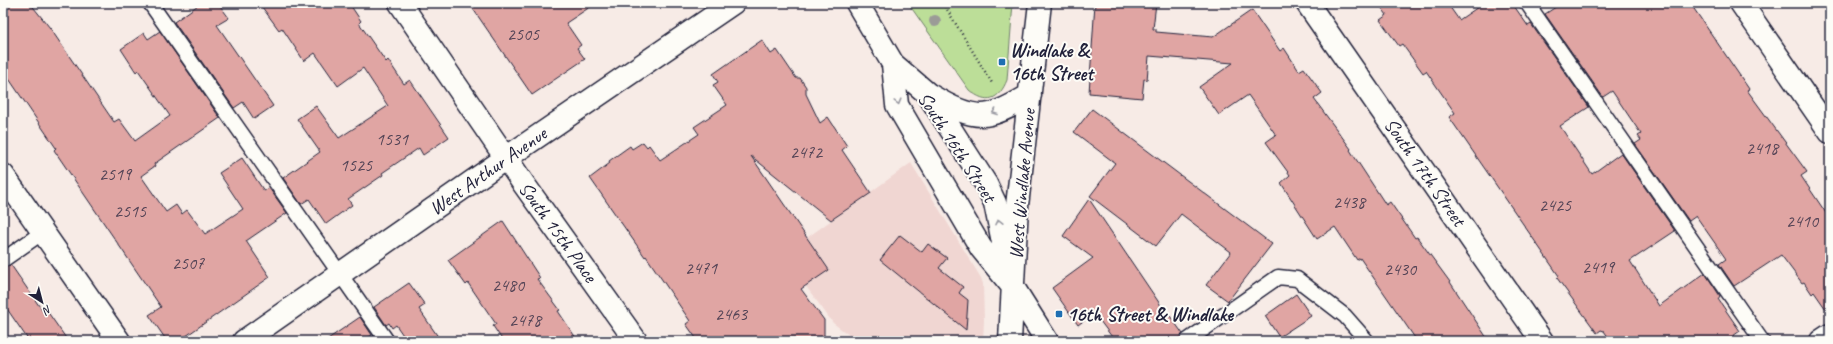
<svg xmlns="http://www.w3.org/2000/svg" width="1833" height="344" font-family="Caveat,sans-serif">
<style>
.built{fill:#f0d6d2}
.green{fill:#bcde98;stroke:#6f806a}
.building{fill:#e0a5a3;stroke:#22223b}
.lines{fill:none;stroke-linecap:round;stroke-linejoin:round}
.lane-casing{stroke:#22223b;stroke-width:17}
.street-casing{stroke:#22223b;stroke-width:25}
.secondary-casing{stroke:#22223b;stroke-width:25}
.path{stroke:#22223b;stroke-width:2.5;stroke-dasharray:1 3;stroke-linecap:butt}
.lane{stroke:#fdfcf7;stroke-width:14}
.street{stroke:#fdfcf7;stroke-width:22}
.secondary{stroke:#fdfcf7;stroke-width:22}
.tree{fill:#9b9b97}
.oneway{stroke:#9a9aa2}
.poi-dot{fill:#1f6fb2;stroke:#fdfcf7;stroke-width:1.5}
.labels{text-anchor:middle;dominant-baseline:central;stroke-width:4;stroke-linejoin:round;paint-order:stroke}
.number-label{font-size:18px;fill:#524355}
.poi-label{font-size:20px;font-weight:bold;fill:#22223b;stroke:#fdfcf7;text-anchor:start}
.street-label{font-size:20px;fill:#22223b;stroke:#fdfcf7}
</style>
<rect width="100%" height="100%" fill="#f7ebe6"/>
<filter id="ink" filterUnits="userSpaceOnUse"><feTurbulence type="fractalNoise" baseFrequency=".025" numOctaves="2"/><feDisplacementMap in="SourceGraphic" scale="8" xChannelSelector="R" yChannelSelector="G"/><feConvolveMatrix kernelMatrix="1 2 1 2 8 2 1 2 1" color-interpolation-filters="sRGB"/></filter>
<g filter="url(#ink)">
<path class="built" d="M911 163 981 278 983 284 984 321 983 341H857L833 323 783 255Z"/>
<path class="green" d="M908 3H1013L1007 80C999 100 987 105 969 90Z"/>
<path class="building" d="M3 3H30L50 28 114 122 119 119 135 141 170 116 138 70 136 72 121 49 144 33 148 39 160 31 220 118 154 164 155 166 141 176 166 212 176 205 182 214 187 210 205 234 243 209 219 173 242 158 264 191 269 188 287 213 246 241 270 277 179 341H167L149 315 161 307 54 150 56 148 3 70Z
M201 3H218L229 18 217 25 273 106 254 119 243 102 234 108 174 22Z
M259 3H349L361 21 359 23 386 62 388 60 404 84 410 80 449 137 423 155 419 148 382 173 383 175 348 199 352 205 326 224 309 199 301 204 283 178 320 152 297 119 316 106 339 138 388 106 363 68 338 86 315 53 304 61 282 28 279 30Z
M469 3H596L566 23 581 45 577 48 585 59 532 95Z
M1095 3H1156L1153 29H1156V32L1213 37 1252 10 1280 51 1284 48 1299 71 1304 68 1322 93 1314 99 1351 149 1350 150 1386 205 1390 202 1415 238 1417 237 1450 282 1489 341H1417L1360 258 1357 260 1335 227 1317 239 1281 183 1290 175 1266 142 1276 135 1248 95 1219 115 1199 87 1233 63 1149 56 1147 80 1144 79 1142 98 1089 93Z
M1378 3H1447L1459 20 1484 3H1512L1528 26 1531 24 1589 107 1560 126 1592 174 1621 153 1675 231 1630 261 1659 306 1705 273 1720 296 1718 299 1740 331 1726 341H1611L1604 331 1601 330 1597 333 1557 278 1559 276 1449 117 1455 113 1426 71 1423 73 1402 44 1399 46 1380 20 1387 15Z
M1562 3H1690L1749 89 1747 90 1807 172 1801 176 1830 219V315L1814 292 1812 294 1804 282 1802 283 1781 255 1734 286 1719 264 1726 259 1696 216 1689 221 1635 144 1641 140 1638 136 1641 134 1612 91 1603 97 1545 14Z
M762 40 771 54 777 50 796 78H800L806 87V94L820 123 828 117 847 146 842 150 871 193 831 220 751 156 829 270 801 289 824 320V341H698L686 324 690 321 646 256 645 257 590 178 610 163 609 161 630 146 632 149 643 142 647 147 649 145 660 160 699 134 694 127 727 105 713 85 718 82 713 74Z
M1092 109 1272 244 1228 301 1206 285 1231 252 1181 214 1156 246 1090 196 1115 163 1074 132Z
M1089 199 1164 310 1165 309 1183 334 1179 341H1115L1094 313 1078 325 1052 288 1093 258 1063 236Z
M503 221 540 278 537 279 560 310 558 311 578 341H503L493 326 496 324 468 283 466 285 448 260Z
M900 235 922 252 928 244 947 258 939 268 963 287 959 293 968 300 966 330 880 260Z
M11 265 44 313 47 311 68 341H29L3 303V268Z
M409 283 425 305 419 309 441 341H407L396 325 392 328 389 323 386 325 374 307Z
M1296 294 1311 316 1279 337 1265 316Z
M360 317 372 335 363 341H325Z"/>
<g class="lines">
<g class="lane-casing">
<path id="lane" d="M150 3 387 341
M1527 3 1762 341
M3 260 43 232
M1187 341 1278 277 1297 279 1345 316 1367 341"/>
</g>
<g class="street-casing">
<path id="street" d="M400 3 523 183 636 341
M1307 3 1542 341
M1741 3 1830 132
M3 175 119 341
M244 341 506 158 733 3
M1821 341 1830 335"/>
</g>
<g class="secondary-casing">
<path id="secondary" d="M857 3 893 64 928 94 986 184 995 203 1006 257
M893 64 897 105 981 248 1013 287 1047 341
M928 94C945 104 970 119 990 114 1004 111 1018 102 1030 95
M1010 341 1017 206 1040 3"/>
</g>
<path class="path" d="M943 3 992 83"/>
<use href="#lane" class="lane"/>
<use href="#street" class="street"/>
<use href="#secondary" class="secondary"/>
</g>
<circle class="tree" cx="935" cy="21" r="6"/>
<defs><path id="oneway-chevron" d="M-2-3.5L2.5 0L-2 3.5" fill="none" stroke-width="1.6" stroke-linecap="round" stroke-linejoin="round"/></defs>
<g class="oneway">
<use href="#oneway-chevron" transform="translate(898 102) rotate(75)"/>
<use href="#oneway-chevron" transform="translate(995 112) rotate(160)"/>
<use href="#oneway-chevron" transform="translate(999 222) rotate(-102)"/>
</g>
</g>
<g class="poi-dot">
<rect x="998" y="58" width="8" height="8" rx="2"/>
<rect x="1055" y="310" width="8" height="8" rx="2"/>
</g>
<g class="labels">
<g class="number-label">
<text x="523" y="34">2505</text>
<text x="392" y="139">1531</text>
<text x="1762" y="148">2418</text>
<text x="806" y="152">2472</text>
<text x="356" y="165">1525</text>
<text x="115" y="174">2519</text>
<text x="1349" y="202">2438</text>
<text x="1555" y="205">2425</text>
<text x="130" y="211">2515</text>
<text x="1802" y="221">2410</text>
<text x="188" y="263">2507</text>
<text x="1598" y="267">2419</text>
<text x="701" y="268">2471</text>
<text x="1400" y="269">2430</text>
<text x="508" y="285">2480</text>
<text x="731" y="314">2463</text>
<text x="525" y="320">2478</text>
</g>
<g class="poi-label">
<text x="1010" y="50">Windlake &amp;<tspan x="1010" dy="23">16th Street</tspan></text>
<text x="1067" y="314">16th Street &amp; Windlake</text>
</g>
<g class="street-label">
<text transform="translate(957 147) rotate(57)">South 16th Street</text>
<text transform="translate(488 171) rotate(-35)">West Arthur Avenue</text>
<text transform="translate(1425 172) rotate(55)">South 17th Street</text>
<text transform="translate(1022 184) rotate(-85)">West Windlake Avenue</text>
<text transform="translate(558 232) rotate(54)">South 15th Place</text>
</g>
</g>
<rect width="1833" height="344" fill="none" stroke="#fdfcf7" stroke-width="16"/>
<rect x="8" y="8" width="1817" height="328" fill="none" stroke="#22223b" stroke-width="1.5" filter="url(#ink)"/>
<g transform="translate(42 302) rotate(144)" stroke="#fdfcf7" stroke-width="3" paint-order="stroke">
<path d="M0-3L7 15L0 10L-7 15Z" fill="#22223b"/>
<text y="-6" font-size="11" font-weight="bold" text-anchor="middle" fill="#22223b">N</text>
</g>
</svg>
